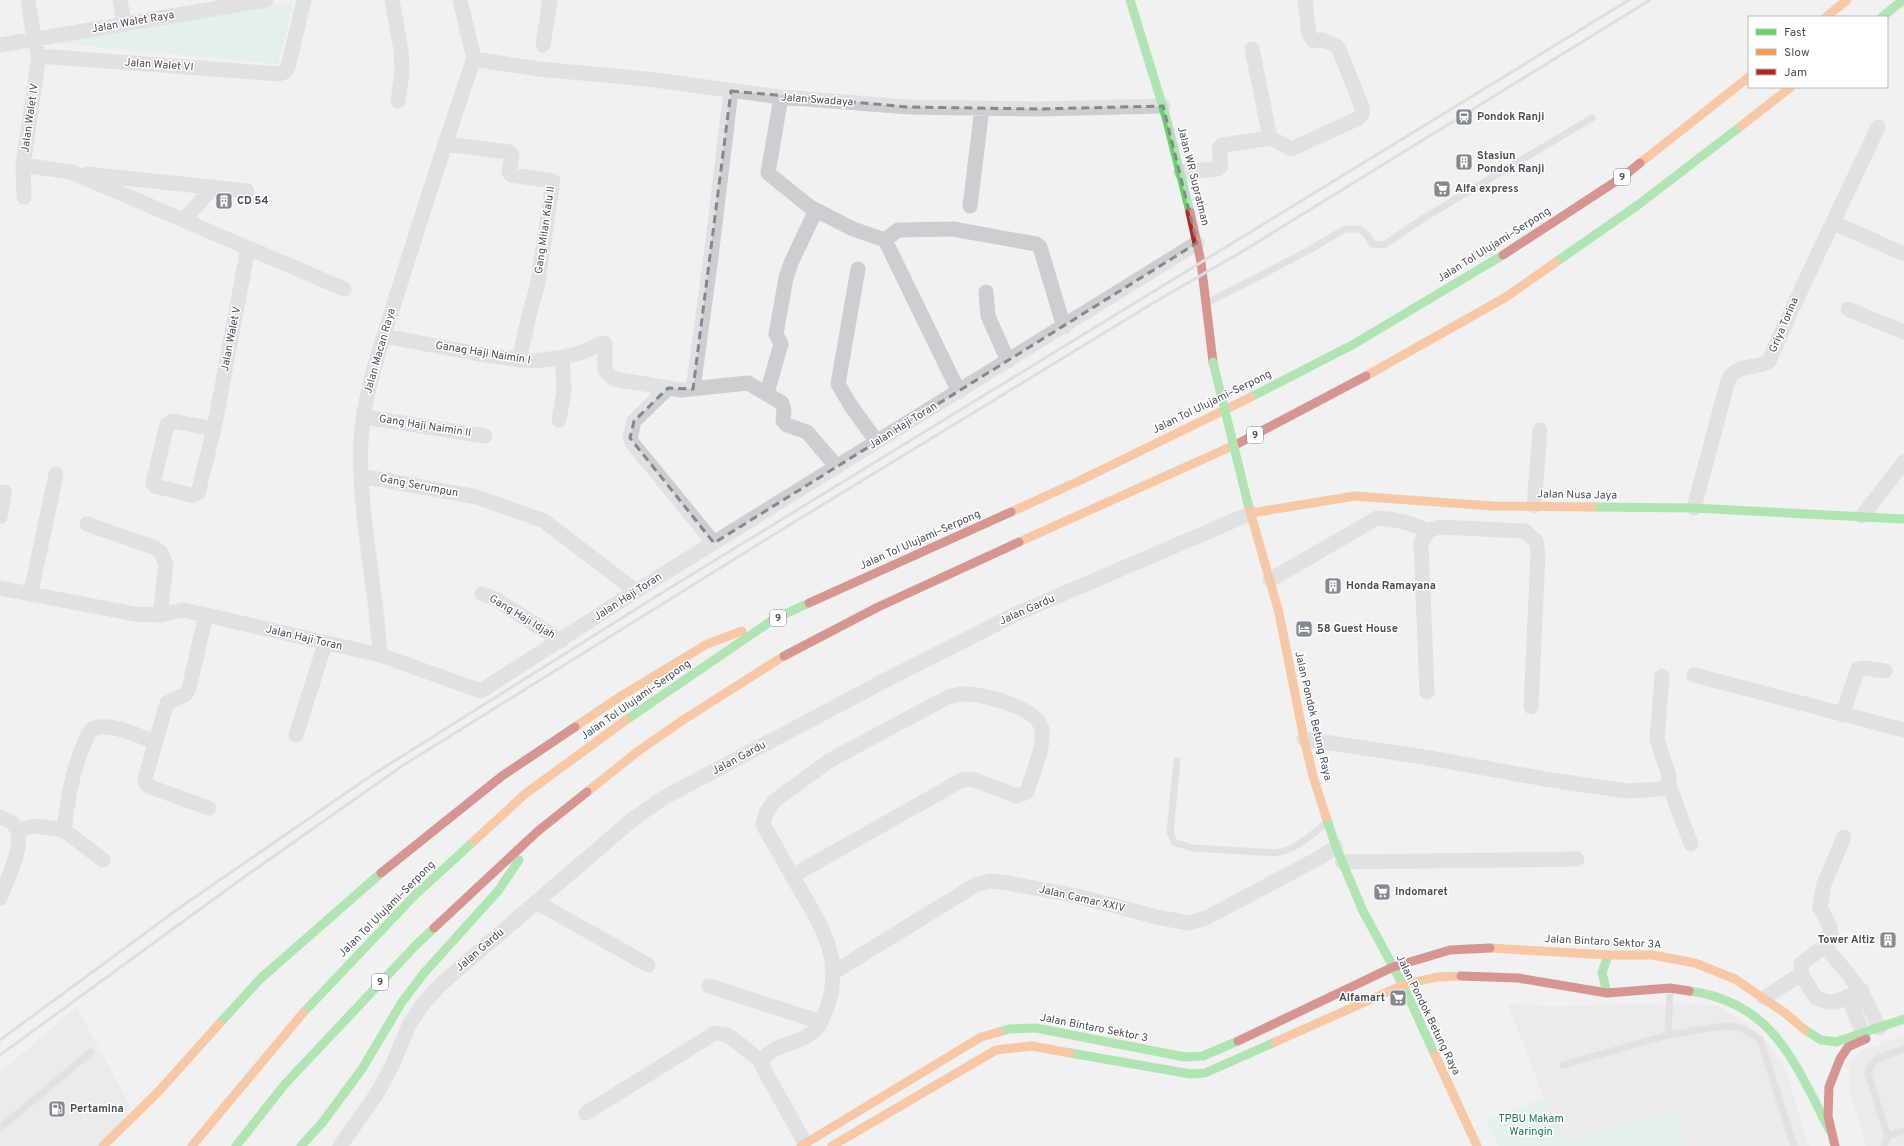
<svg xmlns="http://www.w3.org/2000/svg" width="1904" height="1146" font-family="Overpass,sans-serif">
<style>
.commercial{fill:#e5e4df}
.green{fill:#d8eee4}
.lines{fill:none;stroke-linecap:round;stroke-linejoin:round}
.lane{stroke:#cdced1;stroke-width:7}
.street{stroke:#cdced1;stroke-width:15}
.fast{stroke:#63d668;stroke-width:9}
.slow{stroke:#ff974d;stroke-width:9}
.jam{stroke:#b3261e;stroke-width:9}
.rail{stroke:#c7c8ca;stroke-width:3}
.fast-bridge{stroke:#63d668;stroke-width:9}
.marked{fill:none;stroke:#848890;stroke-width:3;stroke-dasharray:8 5;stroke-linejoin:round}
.labels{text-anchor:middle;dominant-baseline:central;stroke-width:3;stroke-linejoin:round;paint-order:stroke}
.shield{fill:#fff;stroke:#80848c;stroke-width:1}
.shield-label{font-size:10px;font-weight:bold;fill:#494f5b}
.street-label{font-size:11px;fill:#494f5b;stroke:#fff}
.poi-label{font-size:11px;font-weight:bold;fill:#494f5b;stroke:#fff;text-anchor:start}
.park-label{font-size:11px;fill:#20765b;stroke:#fff}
</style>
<rect width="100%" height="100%" fill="#f1f1f1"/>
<path class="commercial" d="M1678 1003 1717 1006 1748 1024 1768 1042 1785 1069 1809 1146H1685L1674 1110 1561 1143 1508 1004 1551 1006Z
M77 1007 131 1108 107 1146H0V1072Z
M1904 1035V1146H1866L1849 1087V1061L1862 1051Z"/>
<path class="green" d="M294 1 278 64 56 43Z
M1545 1098 1561 1143 1674 1110 1685 1146H1498L1487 1120Z"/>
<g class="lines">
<path class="lane" d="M1207 303 1304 253 1345 229H1359L1367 235 1372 244 1384 245 1424 218 1592 118
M1177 761 1170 833 1175 843 1193 848 1275 853C1296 850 1310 836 1325 824
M1668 1035 1670 991
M1563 1065 1668 1035 1710 1028 1728 1026 1741 1028 1760 1039 1794 1146
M0 1128 91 1052
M1888 1136 1868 1074 1871 1065 1879 1058 1904 1049
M1884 1146 1888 1136 1904 1131"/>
<path class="street" d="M120 0 124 23
M392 0 401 50 402 72 398 101
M460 0 474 59
M0 45 266 0
M543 45 550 0
M1252 49 1270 138
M39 56 279 74 285 72 288 67 304 0
M474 59 539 69 647 79 781 97 908 107 1039 109 1163 106
M781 97 768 173 810 207 853 229 885 240 959 392
M444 144 509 152 512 155 509 172 511 175 553 181 537 287 529 315 519 360
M23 165 71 172 344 289
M1181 172 1218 169 1221 166 1219 148 1222 145 1271 138 1291 149 1357 119 1362 114V107L1338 47 1323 40 1314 41 1309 34 1305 0
M87 174 247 191
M24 197 23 165 39 56 34 39 28 0
M970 206 982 108
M184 220 213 187
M1834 223 1904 254
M885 240 898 230 953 229 1036 244 1040 247 1064 327
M858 269 838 384 851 406 877 442
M986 292 988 316 1008 361
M1848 309 1904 332
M384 336 484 355 535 361 557 358 580 353 603 343 605 344V370L614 379 681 390 748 383 782 403 784 410 783 421 787 425 807 432 837 467
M668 388 634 421 630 438 633 444 714 543
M693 389 711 257 731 91
M767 393 781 344 776 334 786 278 791 263 816 210
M364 417 485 436
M559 420 564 392 562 357
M214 429 173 421 167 425 153 483 155 486 191 495 198 493 214 429 248 248
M361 476 477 497 544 521 636 591
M1534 506 1540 430
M1694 508 1726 388C1727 384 1728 379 1731 376 1739 364 1758 369 1769 361 1803 282 1842 205 1878 127
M1862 516 1904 462
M0 517 4 492
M87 524 153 547 161 552 166 565 160 615
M1270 580 1377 518C1395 519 1412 523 1428 531
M0 588 135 614 160 615 183 610 206 615 380 655 481 691 636 591 1197 243
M31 593 56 474
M482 594 494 598 561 641
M206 615 189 688 186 694 167 703 145 779 147 785 153 788 209 808
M380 655C376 583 358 513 361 440 364 389 383 340 398 291 423 213 447 135 474 59
M1694 675 1904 730
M1427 692 1421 543 1428 531 1439 527 1525 531 1536 541 1538 553 1531 707
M1842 715 1858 669 1864 668 1885 671
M296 735 325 644
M1304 739 1430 758 1545 779 1627 791 1660 789 1669 785V776L1657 740 1662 676
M1669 785 1691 844
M0 817C4 819 8 820 11 822 31 837 6 880 0 898
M17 830 36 826 64 830 103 860
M64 830C68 797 74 759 91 730 106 720 139 736 155 742
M1844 837 1824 884 1820 908 1830 927 1831 939 1826 945 1801 964V974L1816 998 1828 1002H1835L1862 991
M1342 862 1577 859
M792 876 962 780 972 779 1017 796 1027 792C1032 773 1044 751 1042 730 1039 708 988 696 969 694 962 693 954 696 948 697L832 759 774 801 766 813 763 825C774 843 784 862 795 881 819 922 845 958 827 1008 824 1014 822 1021 818 1027 804 1045 774 1042 761 1061L763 1068 805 1143
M536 902 648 965
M1826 945 1830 953C1853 978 1866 996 1879 1028
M834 972 977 884 991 881 1008 883 1077 896 1161 918 1189 923 1206 918 1319 858 1336 847
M709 986 821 1022
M1848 997 1863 1033
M1764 998 1801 974
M586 1113 715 1033 728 1035 761 1061
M340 1146 376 1095 392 1066 409 1025 423 1004 440 985 633 819 665 797 884 681 1016 614 1251 513"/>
<path class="fast" d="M1130 0 1166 117 1190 212
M1882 17 1903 0
M1556 262 1638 205 1741 126
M1251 397 1354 344 1503 255
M1592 507 1694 508 1904 519
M626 720 774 619 809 603
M1326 817 1336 847 1363 911 1403 985 1435 1055
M1689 991C1774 1002 1795 1064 1830 1131
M1607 993 1602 973 1608 955
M303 1013 415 895 474 841
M219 1024 260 979 381 873
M1805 1030 1821 1040 1836 1042 1904 1019
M999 1032 1009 1029 1036 1028 1185 1057 1203 1056 1238 1041
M1070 1053 1191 1074 1205 1073 1275 1042
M236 1146 285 1084 416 945 434 928
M301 1146 322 1123 362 1069 402 1002 424 973 498 891 519 860"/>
<path class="slow" d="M1826 17 1847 0
M1741 126 1791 87
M1640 163 1749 77
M1366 376 1506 297 1556 262
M1248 504 1279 613 1304 739 1313 776 1326 817
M1011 512 1081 480 1251 397
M1251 513 1355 496 1492 506 1592 507
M1019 542 1239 443
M575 727 621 696 707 644 742 631
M587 792 637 752 683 720 784 656
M474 841 525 794 626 720
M1490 948 1608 955H1652L1695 963 1735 979 1785 1013 1805 1030
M1275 1042 1403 985 1436 977 1461 976
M1435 1055 1477 1146
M103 1146 159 1091 219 1024
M192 1146 303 1013
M801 1146 981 1037 999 1032
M832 1146 996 1050 1032 1046 1070 1053"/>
<path class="jam" d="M1190 212 1201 262 1213 362
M1503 255 1624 176 1640 163
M1239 443 1366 376
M809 603 1011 512
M784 656 878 607 1019 542
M381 873 502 776 575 727
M434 928 538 831 587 792
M1461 976 1518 978 1607 993 1670 988 1689 991
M1238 1041 1393 967 1450 950 1490 948
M1835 1146 1828 1116 1829 1087 1840 1059 1848 1047 1866 1039"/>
<path class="rail" d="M0 1040 182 906 372 775 660 594 1629 0
M0 1055 240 880 402 766 791 524 1153 303 1243 251 1650 0"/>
<path class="fast-bridge" d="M1213 362 1248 504"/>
</g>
<path d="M0 0H1904V1146H0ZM731 91 908 107 1039 109 1163 106 1197 243 714 543 630 438 634 421 668 388 693 389Z" fill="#f1f1f1" fill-opacity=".55" fill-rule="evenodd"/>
<path class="marked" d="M731 91 908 107 1039 109 1163 106 1197 243 714 543 630 438 634 421 668 388 693 389Z"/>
<defs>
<g id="station-square" transform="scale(0.9)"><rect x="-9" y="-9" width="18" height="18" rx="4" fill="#848890" stroke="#fff"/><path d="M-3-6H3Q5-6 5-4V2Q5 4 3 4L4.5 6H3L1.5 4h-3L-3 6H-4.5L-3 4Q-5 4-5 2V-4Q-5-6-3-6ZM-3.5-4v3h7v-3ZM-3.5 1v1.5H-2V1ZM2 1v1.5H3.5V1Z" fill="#fff"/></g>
<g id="building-square" transform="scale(0.9)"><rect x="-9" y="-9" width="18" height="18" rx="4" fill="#848890" stroke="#fff"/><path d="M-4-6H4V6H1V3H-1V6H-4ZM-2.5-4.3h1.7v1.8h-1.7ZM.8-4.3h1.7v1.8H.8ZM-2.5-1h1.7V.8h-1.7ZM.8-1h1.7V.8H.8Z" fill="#fff"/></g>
<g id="supermarket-square" transform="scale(0.9)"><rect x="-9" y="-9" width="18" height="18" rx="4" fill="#848890" stroke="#fff"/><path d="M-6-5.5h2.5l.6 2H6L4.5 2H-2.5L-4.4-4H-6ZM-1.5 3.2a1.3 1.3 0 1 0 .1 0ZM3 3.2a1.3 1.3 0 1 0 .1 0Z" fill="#fff"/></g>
<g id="hotel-square" transform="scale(0.9)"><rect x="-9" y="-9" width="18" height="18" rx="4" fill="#848890" stroke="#fff"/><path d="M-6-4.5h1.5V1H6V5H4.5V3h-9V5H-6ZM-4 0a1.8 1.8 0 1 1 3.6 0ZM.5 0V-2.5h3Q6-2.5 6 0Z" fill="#fff"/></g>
<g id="fuel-square" transform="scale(0.9)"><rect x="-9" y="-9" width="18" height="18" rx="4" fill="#848890" stroke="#fff"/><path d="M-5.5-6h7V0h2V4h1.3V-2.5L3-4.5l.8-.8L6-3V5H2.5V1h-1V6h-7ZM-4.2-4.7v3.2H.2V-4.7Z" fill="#fff"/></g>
</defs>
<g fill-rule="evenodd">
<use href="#station-square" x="1464" y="117"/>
<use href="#building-square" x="1464" y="162"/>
<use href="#supermarket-square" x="1442" y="189"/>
<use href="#building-square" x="224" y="201"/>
<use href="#building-square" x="1333" y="586"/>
<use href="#hotel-square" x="1304" y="629"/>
<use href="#supermarket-square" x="1382" y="892"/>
<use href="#building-square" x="1888" y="940"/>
<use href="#supermarket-square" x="1398" y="998"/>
<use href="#fuel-square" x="57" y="1109"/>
</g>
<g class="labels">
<g class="shield">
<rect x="1614" y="169" width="16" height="16" rx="3"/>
<rect x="1247" y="427" width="16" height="16" rx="3"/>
<rect x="770" y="610" width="16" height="16" rx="3"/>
<rect x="372" y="974" width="16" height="16" rx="3"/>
</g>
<g class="shield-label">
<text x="1622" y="177">9</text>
<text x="1255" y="435">9</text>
<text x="778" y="618">9</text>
<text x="380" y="982">9</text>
</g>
<g class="street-label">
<text transform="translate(133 22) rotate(-10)">Jalan Walet Raya</text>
<text transform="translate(159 65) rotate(4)">Jalan Walet VI</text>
<text transform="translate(817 100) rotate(4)">Jalan Swadaya</text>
<text transform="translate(30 118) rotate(-82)">Jalan Walet IV</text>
<text transform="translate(1193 176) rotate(76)">Jalan WR Supratman</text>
<text transform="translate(545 230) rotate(-82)">Gang Milan Kalu II</text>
<text transform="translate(1494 245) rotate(-32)">Jalan Tol Ulujami–Serpong</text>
<text transform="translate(1784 325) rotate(-67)">Griya Torina</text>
<text transform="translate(231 339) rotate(-79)">Jalan Walet V</text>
<text transform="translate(380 351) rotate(-74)">Jalan Macan Raya</text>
<text transform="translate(483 353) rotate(9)">Ganag Haji Naimin I</text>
<text transform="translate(1212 402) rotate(-26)">Jalan Tol Ulujami–Serpong</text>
<text transform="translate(425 426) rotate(9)">Gang Haji Naimin II</text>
<text transform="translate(903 426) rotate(-32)">Jalan Haji Toran</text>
<text transform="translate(419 486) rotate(11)">Gang Serumpun</text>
<text transform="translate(1577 495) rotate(1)">Jalan Nusa Jaya</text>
<text transform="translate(920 540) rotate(-24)">Jalan Tol Ulujami–Serpong</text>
<text transform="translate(628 597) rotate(-33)">Jalan Haji Toran</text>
<text transform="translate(1027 610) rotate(-24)">Jalan Gardu</text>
<text transform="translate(522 617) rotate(31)">Gang Haji Idjah</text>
<text transform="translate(304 638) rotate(13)">Jalan Haji Toran</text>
<text transform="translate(636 700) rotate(-35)">Jalan Tol Ulujami–Serpong</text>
<text transform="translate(1313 716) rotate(77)">Jalan Pondok Betung Raya</text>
<text transform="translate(739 758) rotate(-28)">Jalan Gardu</text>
<text transform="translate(1082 899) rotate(13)">Jalan Camar XXIV</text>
<text transform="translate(387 909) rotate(-45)">Jalan Tol Ulujami–Serpong</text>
<text transform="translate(1603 942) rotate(3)">Jalan Bintaro Sektor 3A</text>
<text transform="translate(480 950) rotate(-41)">Jalan Gardu</text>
<text transform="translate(1428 1015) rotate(64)">Jalan Pondok Betung Raya</text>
<text transform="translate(1094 1028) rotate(11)">Jalan Bintaro Sektor 3</text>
</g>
<g class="poi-label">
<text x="1477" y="117">Pondok Ranji</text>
<text x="1477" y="156">Stasiun<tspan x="1477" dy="13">Pondok Ranji</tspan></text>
<text x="1455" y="189">Alfa express</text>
<text x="237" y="201">CD 54</text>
<text x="1346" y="586">Honda Ramayana</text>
<text x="1317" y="629">58 Guest House</text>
<text x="1395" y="892">Indomaret</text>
<text x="1875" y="940" text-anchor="end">Tower Altiz</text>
<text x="1385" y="998" text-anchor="end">Alfamart</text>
<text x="70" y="1109">Pertamina</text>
</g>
<g class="park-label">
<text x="1531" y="1119">TPBU Makam<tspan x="1531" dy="13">Waringin</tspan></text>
</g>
</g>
<rect x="1748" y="16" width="140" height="72" fill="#ffffff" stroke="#b6b9bd"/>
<rect x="1756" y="29" width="20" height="6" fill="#63d668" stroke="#b6b9bd"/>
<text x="1784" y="36" font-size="12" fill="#494f5b">Fast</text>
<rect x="1756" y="49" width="20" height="6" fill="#ff974d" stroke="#b6b9bd"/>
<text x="1784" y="56" font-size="12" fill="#494f5b">Slow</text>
<rect x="1756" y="69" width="20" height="6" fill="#b3261e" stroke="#b6b9bd"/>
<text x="1784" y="76" font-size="12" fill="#494f5b">Jam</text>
</svg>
